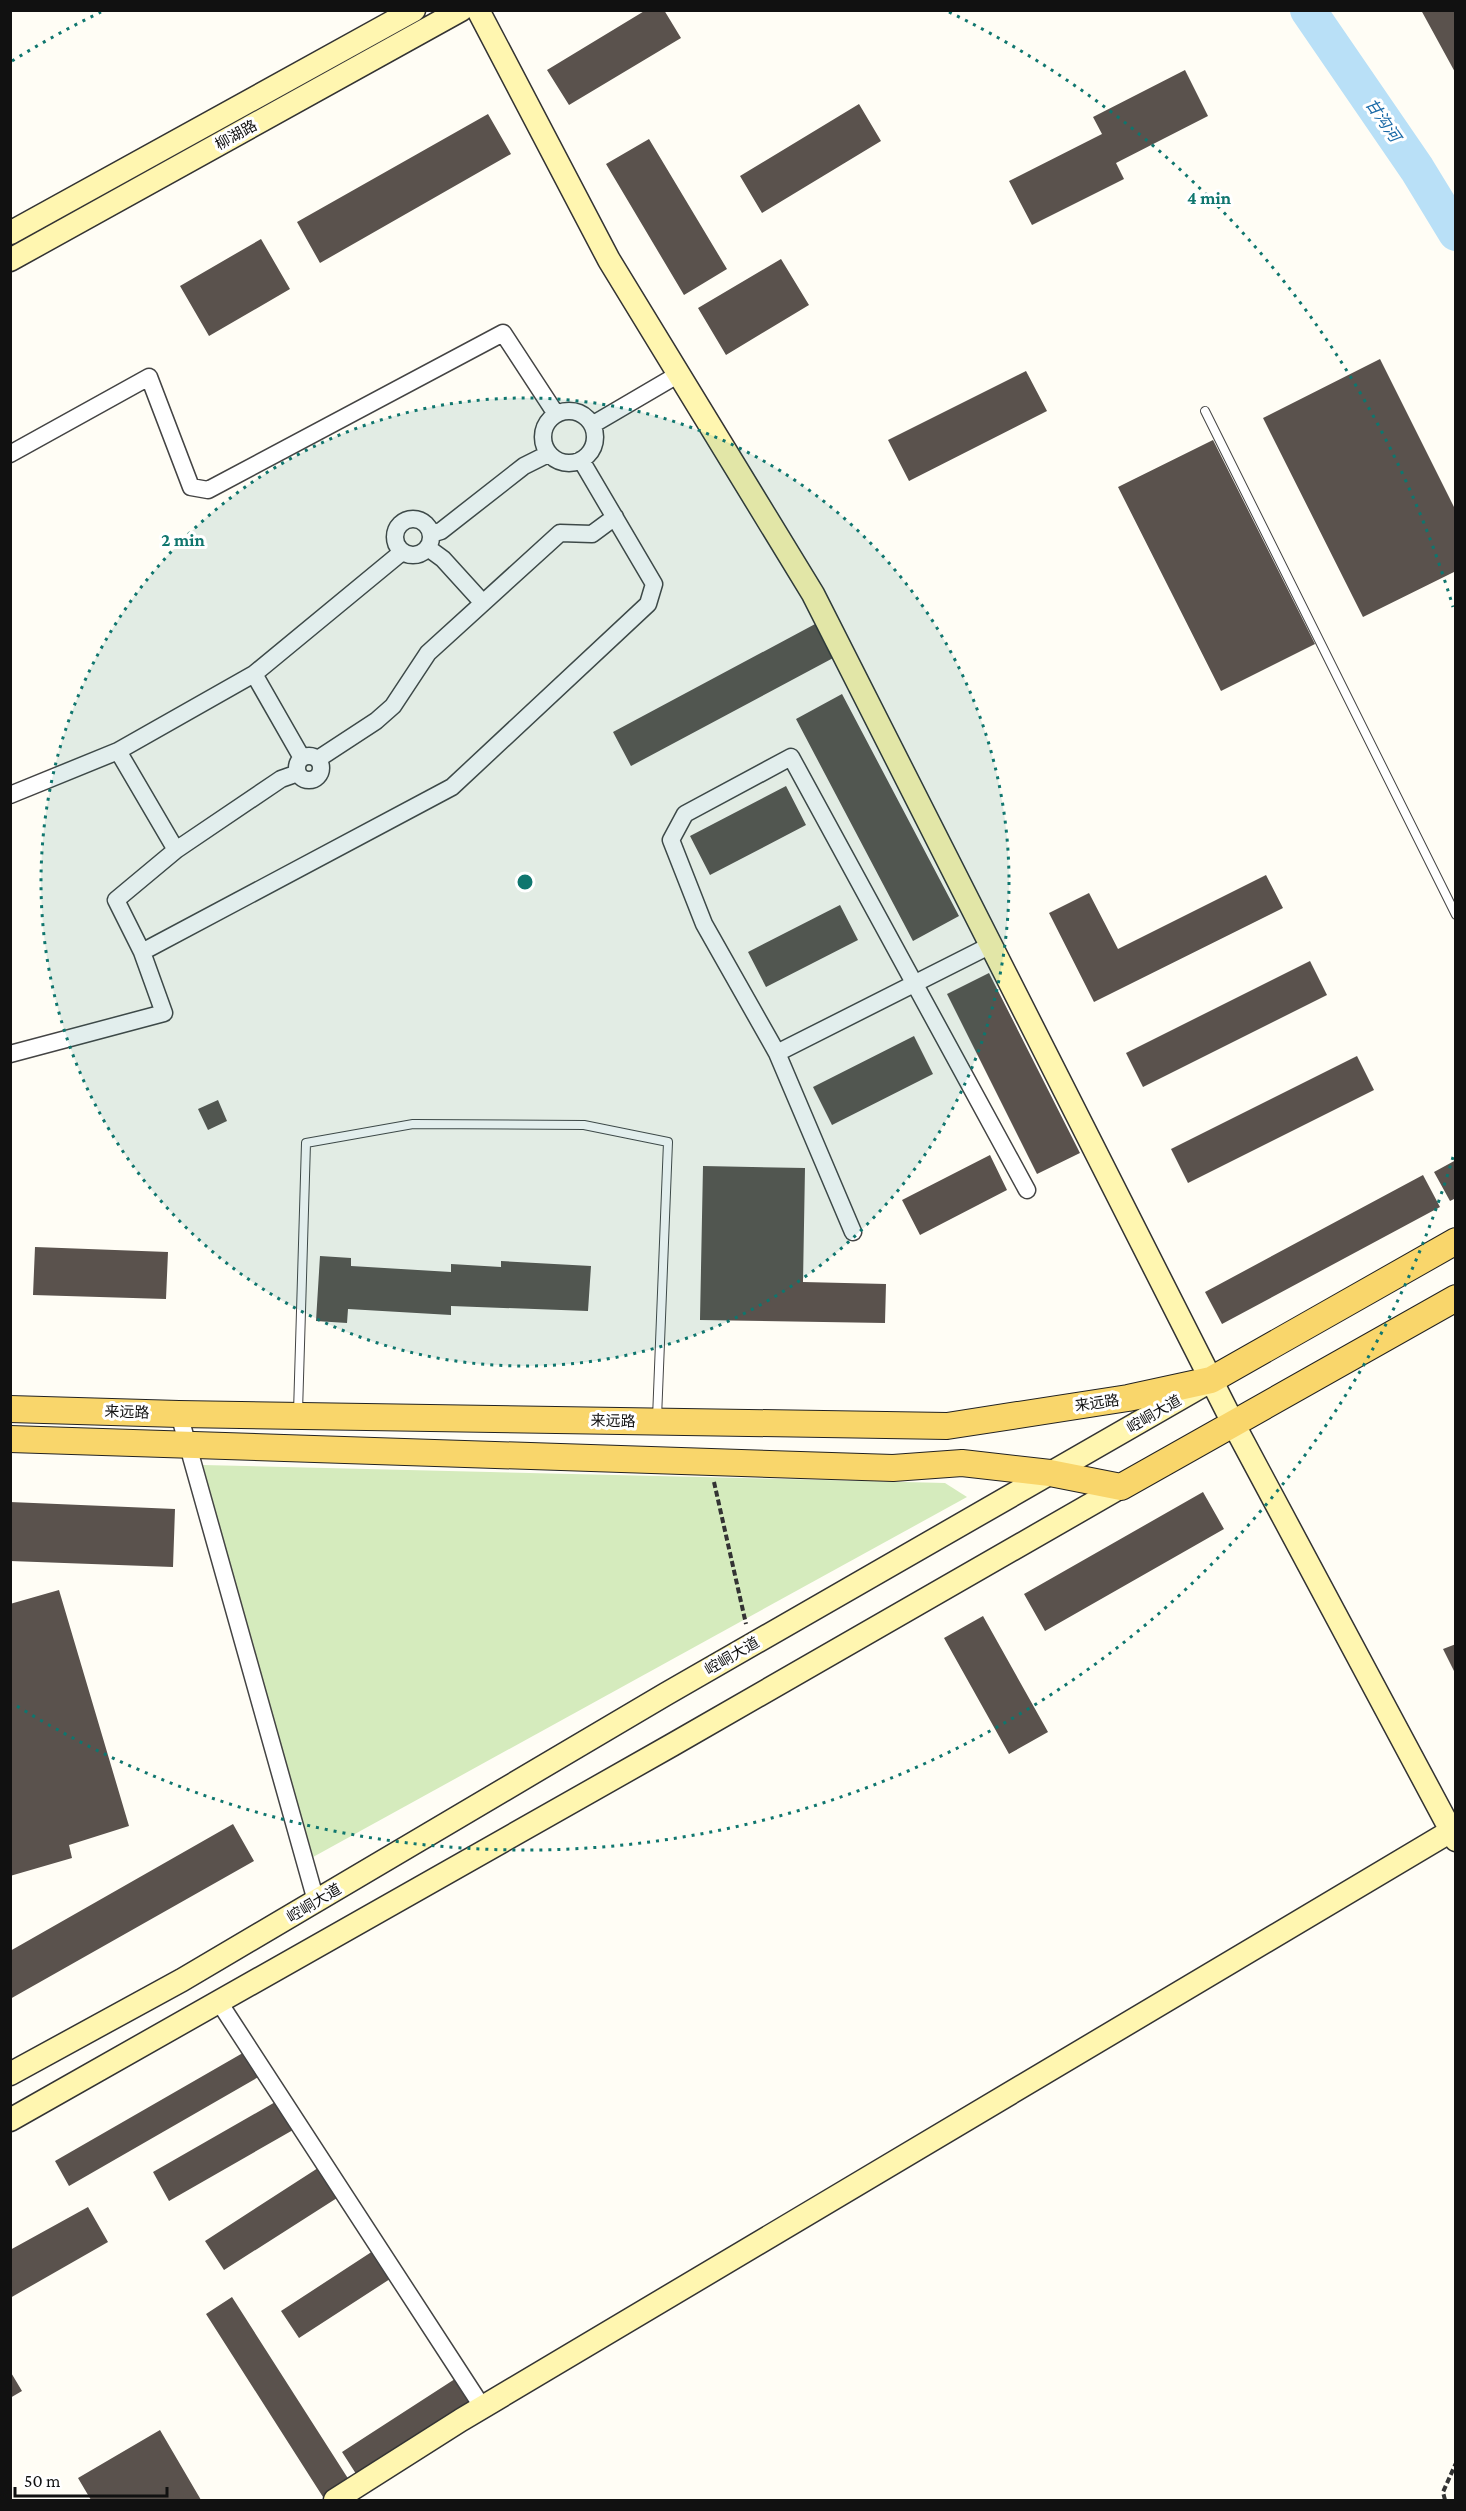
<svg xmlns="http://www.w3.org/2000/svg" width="1466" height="2511" font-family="'Crimson Pro','Noto Sans SC',serif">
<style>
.green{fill:#d5ebbd}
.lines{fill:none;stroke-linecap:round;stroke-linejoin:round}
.river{stroke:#b9e0f7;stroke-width:36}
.building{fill:#5a524d}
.lane-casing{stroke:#444;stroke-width:10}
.street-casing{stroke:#444;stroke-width:19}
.secondary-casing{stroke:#333;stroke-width:25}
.primary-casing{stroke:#222;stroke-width:28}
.path{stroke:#333;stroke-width:4;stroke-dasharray:6 3;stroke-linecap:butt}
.lane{stroke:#fff;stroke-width:8}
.street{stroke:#fff;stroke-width:16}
.secondary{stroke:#fff6b0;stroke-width:22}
.primary{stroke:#f9d66b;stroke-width:26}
.ring{fill:none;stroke:#0f766e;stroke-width:3;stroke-dasharray:3 6}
.labels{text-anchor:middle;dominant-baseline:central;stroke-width:6;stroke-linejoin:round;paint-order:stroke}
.street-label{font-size:15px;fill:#111;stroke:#fff}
.water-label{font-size:16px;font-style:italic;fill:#1768a6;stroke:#fff}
.centre{fill:#0f766e;stroke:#fff;stroke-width:3}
.ring-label{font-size:18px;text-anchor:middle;font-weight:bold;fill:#0f766e;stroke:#fff;stroke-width:6;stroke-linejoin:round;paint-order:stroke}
</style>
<rect width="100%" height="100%" fill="#fffdf5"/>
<path class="green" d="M203 1465 945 1483 967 1497 304 1862Z"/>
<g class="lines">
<path class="river" d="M1308 10 1417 169 1456 233"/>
</g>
<path class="building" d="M646 10H664L681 38 569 105 547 70Z
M1421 10H1456V74Z
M1185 70 1208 116 1116 163 1124 179 1032 225 1009 181 1102 134 1093 117Z
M859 104 881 141 762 213 740 176Z
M488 114 511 154 320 263 297 222Z
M649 139 727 269 684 295 606 164Z
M261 239 290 289 209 336 180 286Z
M781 259 809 305 726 355 698 308Z
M1380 359 1456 511V571L1363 617 1263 418Z
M1026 371 1047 411 909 481 888 440Z
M1213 440 1315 644 1221 691 1118 487Z
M817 623 835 657 631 766 613 732Z
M842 694 959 916 913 941 796 719Z
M786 786 806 825 710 875 690 836Z
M1266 875 1283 908 1094 1002 1049 913 1089 893 1118 949Z
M840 905 858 940 766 987 748 952Z
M1310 961 1327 995 1143 1087 1126 1053Z
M989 973 1080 1153 1037 1174 947 994Z
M914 1036 933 1074 832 1125 813 1087Z
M1357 1056 1374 1090 1188 1183 1171 1149Z
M218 1100 227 1121 208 1130 198 1109Z
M990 1155 1007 1190 920 1235 902 1200Z
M1456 1160V1198L1450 1201 1434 1172Z
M703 1166 805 1168 803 1282 886 1284 885 1323 700 1320Z
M1423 1175 1440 1207 1222 1324 1205 1292Z
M35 1247 168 1252 166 1299 33 1295Z
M320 1256 351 1258V1266L451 1272V1264L501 1267V1261L591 1266 588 1311 451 1306V1315L348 1309 347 1323 316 1321Z
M1203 1492 1224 1529 1045 1631 1024 1594Z
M10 1502 175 1509 173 1567 10 1561Z
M59 1590 129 1826 69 1845 72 1858 10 1876V1604Z
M983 1616 1048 1732 1009 1754 944 1638Z
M1456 1644V1675L1443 1649Z
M233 1824 254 1861 10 1999V1951Z
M248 2050 262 2075 69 2186 55 2161Z
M277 2101 293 2130 169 2201 153 2172Z
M318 2168 337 2198 224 2270 205 2241Z
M88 2207 108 2242 10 2298V2250Z
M373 2251 390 2279 299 2338 281 2311Z
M232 2297 349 2480 323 2497 206 2314Z
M10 2371 22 2391 10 2398Z
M458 2377 476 2405 360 2480 342 2452Z
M160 2430 201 2500H91L78 2478Z"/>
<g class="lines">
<g class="lane-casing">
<path id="lane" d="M1205 411 1456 915
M298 1412 306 1143 413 1124 584 1125 668 1142 657 1418"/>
</g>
<g class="street-casing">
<path id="street" d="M543 437a26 26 0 1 1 52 0a26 26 0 1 1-52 0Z
M592 425 679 374
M10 454 149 377 191 487 208 490 503 333 556 414
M395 537a18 18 0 1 1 36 0a18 18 0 1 1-36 0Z
M431 534 441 531 524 466 548 454
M428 548 443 559 483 603
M254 674 302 758
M297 768a12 12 0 1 1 24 0a12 12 0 1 1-24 0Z
M318 759 376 721 393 706 428 653 560 533 592 534 615 517
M10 795 118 751 254 674 402 552
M176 850 281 779 298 773
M142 952 452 787 648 604 654 584 581 460
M777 1053 991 945
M10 1054 164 1013 142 952 116 900 176 850 118 751
M853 1232 777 1053 704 924 671 840 685 814 791 757 1027 1190
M179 1414 316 1901
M219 2002 483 2408"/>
</g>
<g class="secondary-casing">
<path id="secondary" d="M478 10 609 260 813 594 1233 1423 1456 1840
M10 233 414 10
M10 260 461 10
M10 2074 182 1980 666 1694 1202 1386
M10 2120 672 1745 1121 1487
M335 2500 461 2420 1451 1831"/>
</g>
<g class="primary-casing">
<path id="primary" d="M10 1409 179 1414 947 1426 1128 1398 1211 1380 1456 1241
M10 1439 893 1468 962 1463 1050 1473 1121 1487 1456 1298"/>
</g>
<path class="path" d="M714 1482 746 1624
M1445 2500 1443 2492 1456 2463"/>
<use href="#lane" class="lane"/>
<use href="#street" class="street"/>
<use href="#secondary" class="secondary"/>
<use href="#primary" class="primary"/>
</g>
<circle cx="525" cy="882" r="484" fill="#0f766e" fill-opacity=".12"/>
<g class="ring">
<circle cx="525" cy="882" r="484"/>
<path d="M1453 1157A968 968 0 0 1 12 1703M12 61A968 968 0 0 1 101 12M949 12A968 968 0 0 1 1453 607"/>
</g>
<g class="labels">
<g class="street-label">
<text transform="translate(236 135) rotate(-29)">柳湖路</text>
<text transform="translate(1097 1403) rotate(-8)">来远路</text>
<text transform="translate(127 1412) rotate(2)">来远路</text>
<text transform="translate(1154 1414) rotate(-30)">崆峒大道</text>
<text transform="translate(613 1421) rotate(1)">来远路</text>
<text transform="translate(732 1656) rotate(-30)">崆峒大道</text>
<text transform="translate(314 1903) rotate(-31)">崆峒大道</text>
</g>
<g class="water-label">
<text transform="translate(1383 120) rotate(55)">甘沟河</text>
</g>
</g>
<circle cx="525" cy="882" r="9" class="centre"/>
<g class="ring-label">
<text x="1209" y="204">4 min</text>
<text x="183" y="546">2 min</text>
</g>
<rect width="1466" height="2511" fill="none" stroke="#111111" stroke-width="24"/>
<path d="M15 2487v9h152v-9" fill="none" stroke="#111111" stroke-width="3"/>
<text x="24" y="2487" font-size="18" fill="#111111" stroke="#ffffff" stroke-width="4.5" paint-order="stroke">50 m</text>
</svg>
